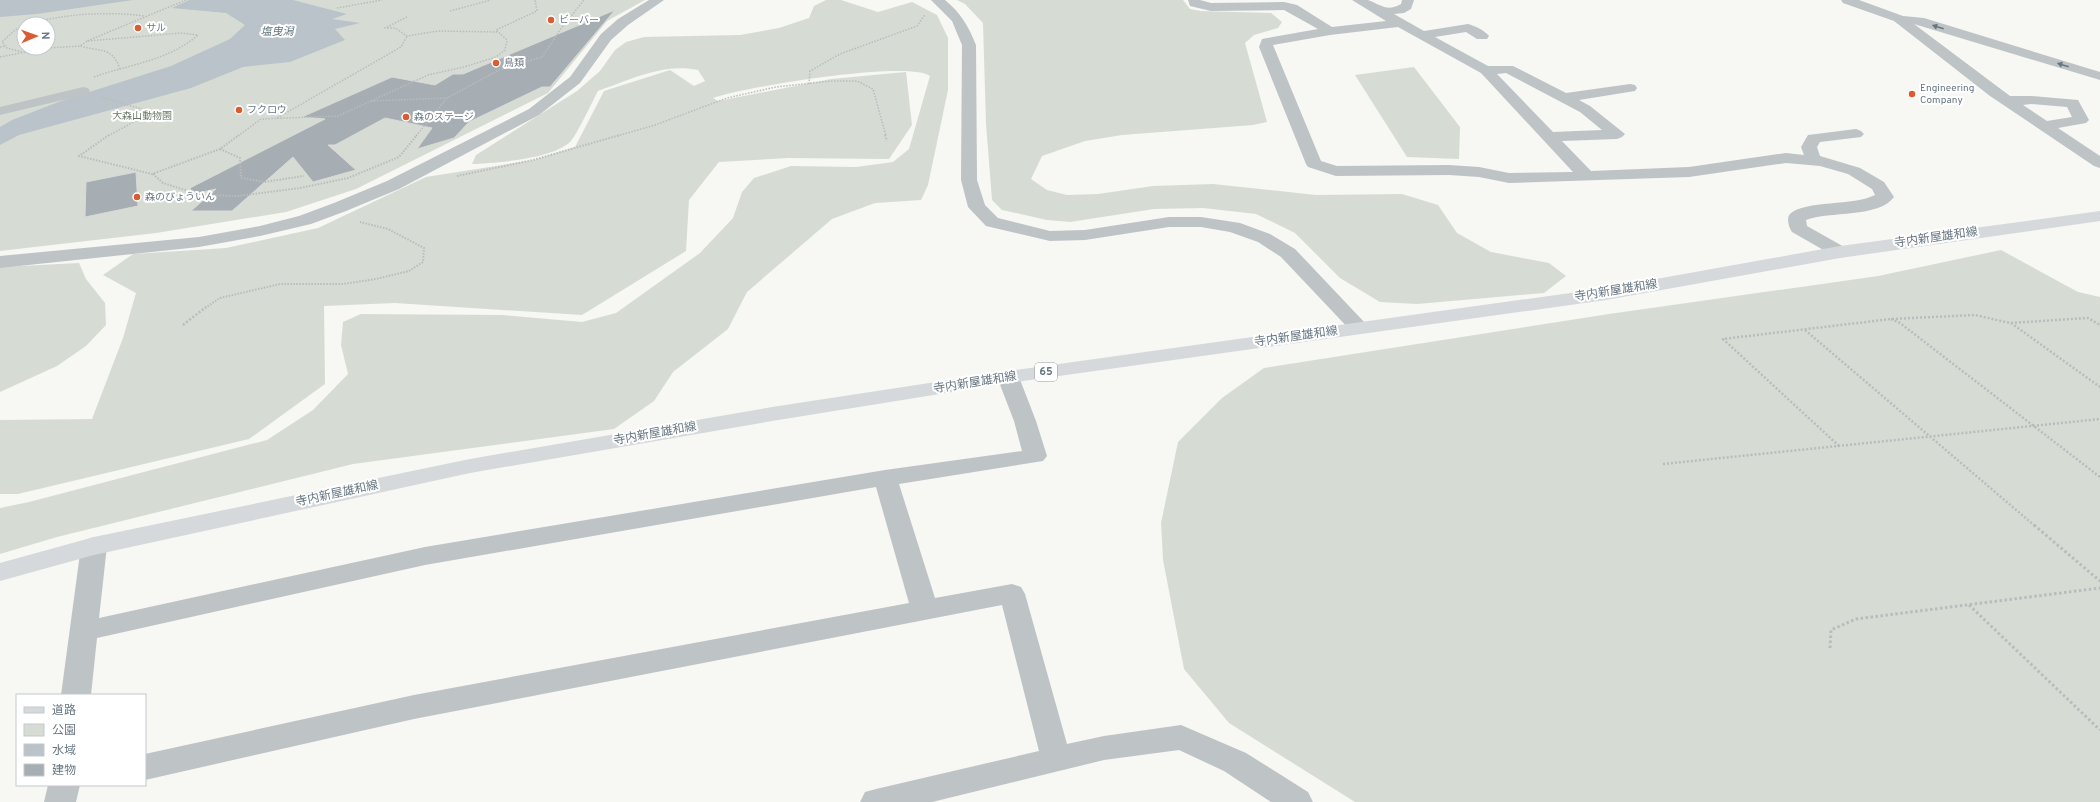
<svg xmlns="http://www.w3.org/2000/svg" width="2100" height="802" font-family="Overpass,'Noto Sans JP',sans-serif">
<style>
.green{fill:#d6dcd4;fill-rule:evenodd}
.water{fill:#bac3c9}
.building{fill:#a6aeb3;stroke:#d9d9d7}
.lines{fill:none;stroke-linecap:round;stroke-linejoin:round}
.path-far3{stroke:#b9bcbe;stroke-width:1.5;stroke-dasharray:1.5 1.5;stroke-linecap:butt}
.path-far2{stroke:#b9bcbe;stroke-width:2;stroke-dasharray:1.5 1.5;stroke-linecap:butt}
.path-far1{stroke:#b9bcbe;stroke-width:2.5;stroke-dasharray:2 2;stroke-linecap:butt}
.path{stroke:#b9bcbe;stroke-width:3;stroke-dasharray:2.5 2.5;stroke-linecap:butt}
.minor{fill:#bec3c6;fill-rule:evenodd}
.major{fill:#d5d9dc;fill-rule:evenodd}
.oneway{fill:#687783}
.poi-dot{fill:#d95c32;stroke:#fff;stroke-width:1.5}
.labels{text-anchor:middle;dominant-baseline:central;stroke-width:4;stroke-linejoin:round;paint-order:stroke}
.far-poi-label{font-size:10px;fill:#687783;stroke:#fff;text-anchor:start}
.far-park-label{font-size:10px;fill:#6a7b66;stroke:#fff}
.far-water-label{font-size:11px;font-style:italic;fill:#63777f;stroke:#fff}
.shield{fill:#fff;stroke:#95a0a8;stroke-width:1}
.shield-label{font-size:11px;font-weight:bold;fill:#687783}
.street-label{font-size:12px;fill:#687783;stroke:#fff}
</style>
<rect width="100%" height="100%" fill="#f7f7f4"/>
<path class="green" d="M0 0H645L607 21 548 93 356 189 286 212 156 233 0 251ZM24 24H48V48H24Z
M826 0H841L878 12 912 2 937 15 948 38V90L928 185 921 200 875 203 832 219 747 292 728 329 673 372 654 401 614 429 353 464 57 537 0 554V508L29 502 267 440 313 410 348 374 341 345 343 322 361 314 502 315 582 322 616 313 700 253 733 218 742 192 754 178 791 166 856 167 893 162 909 149 930 76C908 60 744 87 713 98L718 101 831 79 906 72 912 125 889 159 788 158 719 162 689 200 686 251 582 315 395 303 324 306 325 384 249 439 18 494H0V420L92 419 123 338 136 293 103 275 133 254 226 248 318 228 426 177 534 160 575 147 604 91 670 70 694 86 705 81 698 70C663 63 630 80 598 91 592 102 577 135 570 142 552 159 496 163 472 164L476 155 577 91 600 71 615 50 626 42 644 37 740 35 779 28 809 18 814 6Z
M957 0H1183L1190 9 1201 11 1271 13 1282 22 1278 28 1254 35 1245 43 1267 122 1253 125 1122 135 1085 141 1042 156 1031 179 1047 190 1067 195 1098 194 1153 186 1213 184 1316 195 1402 194 1438 205 1457 233 1491 252 1549 263 1566 276 1544 293 1417 304 1380 302 1340 278 1295 233 1256 214 1203 208 1154 209 1070 222 1047 220 1002 210 992 200 986 124 983 23 965 4Z
M1414 67 1460 127 1459 159 1407 157 1355 75Z
M2001 250 2078 292 2100 297V802H1355L1229 723 1184 669 1163 560 1161 523 1178 442 1222 398 1264 368 1609 314 1878 276Z
M79 263 86 279 105 303 106 325 86 346 57 366 0 392V267Z"/>
<path class="water" d="M0 0H133L37 14 0 17Z
M189 0H293L347 14 332 19 360 23 335 29 345 40 290 62 243 67 191 88 19 135 0 145V127L12 120 61 101 171 66 230 39 245 25 226 13 172 8Z"/>
<path class="building" d="M615 10 550 87H542L469 122 454 138 417 149 432 128 385 118 335 145H328L356 170 313 182 293 157 232 211H191L216 189 193 194 190 188 325 119 302 117 392 77 435 85 453 74H463Z
M136 172 138 206 85 217 86 182Z"/>
<g class="lines">
<path class="path-far3" d="M337 8 382 0
M450 11 491 0
M407 17 385 28H395L407 36 438 31 498 32
M26 24C66 14 104 11 145 16
M87 41 80 46C100 52 112 46 120 69
M0 47 5 46
M48 48 80 46
M22 52 7 48 2 42 15 30 24 25
M0 57 47 48
M94 77C130 64 168 61 198 35L182 33 87 41 186 0
M809 84 810 71 840 54 917 26 924 16 923 14
M101 97 148 111V114L108 136
M371 101 447 98 499 70 542 57 560 30 584 0
M277 118 401 47 407 36
M238 136 261 119 338 116 428 75 464 67 496 57 505 50 507 40 496 30 537 11 535 0
M416 136 447 98
M617 136 655 125 727 98 776 87 831 81H857L873 89 886 136"/>
<path class="path-far2" d="M109 135 79 156 152 174 220 149 239 135
M885 135 887 141
M220 149 240 158 241 178 264 182 304 176
M153 174 163 183 201 195 238 196 300 188 348 178 399 157 417 135
M457 176 533 160 620 135
M205 308 220 298 280 284H343L376 279 409 271 423 262 424 248 388 229 360 222"/>
<path class="path-far1" d="M1891 319 1900 323 2100 477
M2011 323 2100 387
M183 325 206 307
M1805 330 2035 526
M1839 446 1723 339 1891 319 1975 315 2010 323 2088 318 2100 325
M1663 464 2100 419"/>
<path class="path" d="M2034 525 2100 581
M1969 605 2100 730
M1830 648 1831 630 1856 619 2100 588"/>
<path class="minor" d="M649 0H664L628 25 611 40 580 83 539 115 399 189 346 211 311 224 260 236 199 247 0 268V256L199 237 260 226 299 216 334 203 387 181 529 109 570 77 601 34 618 19Z
M931 0H945C960 12 969 27 976 45L977 180 985 205 998 218 1050 231 1085 230 1169 217H1201L1240 223 1270 234 1295 249 1366 324 1369 328 1366 332 1359 334 1352 332 1281 257 1258 242 1230 232 1201 227H1169L1085 240 1050 241 986 226 968 207 961 180 962 45 952 21Z
M1188 0H1200L1211 3 1284 2 1297 5 1332 27 1386 21 1352 0C1357 0 1363 0 1368 0 1381 5 1387 12 1401 4L1402 0H1414L1411 9 1404 13 1394 14 1424 31 1468 24C1475 26 1484 30 1489 36L1487 39H1477L1466 32 1435 37 1488 66H1513L1566 93 1630 84 1635 85 1637 88 1635 91 1579 100 1590 106 1625 134 1622 137 1617 139 1562 141 1591 171 1689 167 1786 153 1804 155 1801 147 1808 135 1856 129 1861 131 1864 134 1861 137 1820 142 1817 147 1820 156 1860 168 1884 182 1894 197C1879 218 1829 211 1806 220L1807 226 1846 248 1849 252 1846 256 1840 258 1834 256 1792 232C1789 228 1786 218 1790 214 1805 200 1854 206 1875 195L1872 189 1848 174 1820 166 1786 163 1689 177 1509 183 1479 177 1449 175 1336 176 1308 167 1306 164 1259 47 1262 39 1318 29 1284 10 1211 11 1190 6ZM1398 27 1481 73 1573 172 1509 173 1479 167 1449 165 1337 166 1321 161 1273 45 1330 35ZM1506 73 1580 112 1602 130 1553 132 1497 74Z
M1841 0H1859L1903 16 1924 18 2100 72V80L1914 24 2010 96H2031L2078 100 2089 120 2086 123 2058 128 2100 156V168L2094 166 1990 96 1894 21 1843 3ZM2031 104 2067 107 2072 117 2047 121 2023 105Z
M83 87 88 88 90 91 88 94 0 115V107Z
M1008 371 1016 372 1019 377 1036 421 1047 456 1043 461 899 484 935 598 1012 584 1021 587 1025 594 1067 744 1104 736 1181 725 1246 753 1308 792 1313 802H1271L1224 771 1179 750 1104 760 932 802H860L865 792 876 789 1039 751 1002 605 414 719 145 780V754L414 695 909 603 876 487 425 565 97 638 91 695H61L81 546 85 540 94 537 103 540 107 546 99 618 425 547 885 470 1022 451 1014 421 997 377 1000 372Z
M48 785H80L76 802H44Z"/>
<path class="major" d="M2100 211V221L1840 258 1606 300 1008 383 772 421 470 473 94 555 0 581V563L94 537 470 459 772 407 1008 371 1606 288 1840 246Z"/>
</g>
<defs><path id="oneway-solid" d="M-6-.8H1V-3.2L6.5 0L1 3.2V.8H-6Z"/></defs>
<g class="oneway">
<use href="#oneway-solid" transform="translate(1938 27) rotate(-163)"/>
<use href="#oneway-solid" transform="translate(2063 65) rotate(-163)"/>
</g>
<g class="poi-dot">
<circle cx="551" cy="20" r="4"/>
<circle cx="138" cy="28" r="4"/>
<circle cx="496" cy="63" r="4"/>
<circle cx="1912" cy="94" r="4"/>
<circle cx="239" cy="110" r="4"/>
<circle cx="406" cy="117" r="4"/>
<circle cx="137" cy="197" r="4"/>
</g>
<g class="labels">
<g class="far-poi-label">
<text x="559" y="20">ビーバー</text>
<text x="146" y="28">サル</text>
<text x="504" y="63">鳥類</text>
<text x="1920" y="88">Engineering<tspan x="1920" dy="12">Company</tspan></text>
<text x="247" y="110">フクロウ</text>
<text x="414" y="117">森のステージ</text>
<text x="145" y="197">森のびょういん</text>
</g>
<g class="far-park-label">
<text x="142" y="116">大森山動物園</text>
</g>
<g class="far-water-label">
<text x="277" y="32">塩曳潟</text>
</g>
<rect class="shield" x="1035" y="363" width="22" height="18" rx="3"/>
<g class="shield-label">
<text x="1046" y="372">65</text>
</g>
<g class="street-label">
<text transform="translate(1936 238) rotate(-8)">寺内新屋雄和線</text>
<text transform="translate(1616 291) rotate(-9)">寺内新屋雄和線</text>
<text transform="translate(1296 337) rotate(-8)">寺内新屋雄和線</text>
<text transform="translate(975 383) rotate(-9)">寺内新屋雄和線</text>
<text transform="translate(655 434) rotate(-10)">寺内新屋雄和線</text>
<text transform="translate(337 494) rotate(-12)">寺内新屋雄和線</text>
</g>
</g>
<rect x="16" y="694" width="130" height="92" fill="#ffffff" stroke="#c3c9cd"/>
<rect x="24" y="707" width="20" height="6" fill="#d5d9dc" stroke="#c3c9cd"/>
<text x="52" y="714" font-size="12" fill="#687783">道路</text>
<rect x="24" y="724" width="20" height="12" fill="#d6dcd4" stroke="#c3c9cd"/>
<text x="52" y="734" font-size="12" fill="#687783">公園</text>
<rect x="24" y="744" width="20" height="12" fill="#bac3c9" stroke="#c3c9cd"/>
<text x="52" y="754" font-size="12" fill="#687783">水域</text>
<rect x="24" y="764" width="20" height="12" fill="#a6aeb3" stroke="#c3c9cd"/>
<text x="52" y="774" font-size="12" fill="#687783">建物</text>
<g transform="translate(36 36) rotate(88)"><circle r="19" fill="#ffffff" stroke="#c3c9cd"/>
<path d="M0-3L7 15L0 10L-7 15Z" fill="#d95c32"/>
<text y="-6" font-size="11" font-weight="bold" text-anchor="middle" fill="#687783">N</text>
</g>
</svg>
